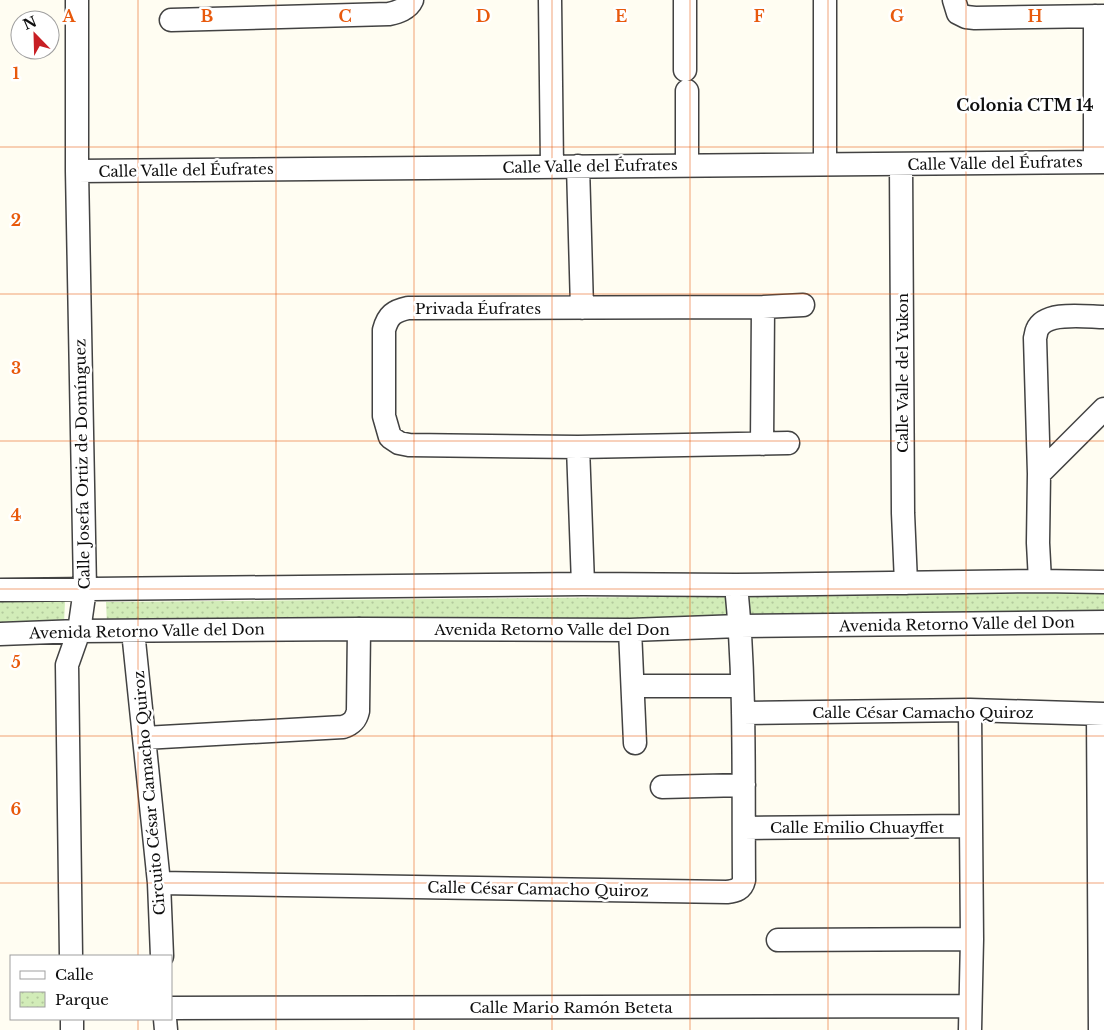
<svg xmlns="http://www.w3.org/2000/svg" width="1104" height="1030" font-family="'Libre Baskerville',serif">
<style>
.park{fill:url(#park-dots)}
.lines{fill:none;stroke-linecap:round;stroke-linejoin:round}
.minor-casing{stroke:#424242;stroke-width:25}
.minor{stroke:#fff;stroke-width:22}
.grid{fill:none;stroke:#e8590c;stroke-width:1;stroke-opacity:0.55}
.labels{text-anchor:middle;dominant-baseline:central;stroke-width:5;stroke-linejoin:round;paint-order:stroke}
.street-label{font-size:15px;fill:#0f0f0f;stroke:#fff}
.neighbourhood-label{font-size:16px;font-weight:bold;fill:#0f0f0f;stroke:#fff}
.grid-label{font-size:16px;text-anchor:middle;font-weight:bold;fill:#e8590c;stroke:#fff;stroke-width:5;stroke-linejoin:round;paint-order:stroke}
</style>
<defs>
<pattern id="park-dots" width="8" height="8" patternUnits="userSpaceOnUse" patternTransform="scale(1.25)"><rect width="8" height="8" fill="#d2ecb8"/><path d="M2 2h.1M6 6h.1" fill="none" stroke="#b3c99d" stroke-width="1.8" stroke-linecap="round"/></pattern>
</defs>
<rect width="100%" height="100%" fill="#fffdf2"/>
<path class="park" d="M1104 593V617L107 624 106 602Z
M0 600 65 601 64 624 0 626Z"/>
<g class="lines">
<g class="minor-casing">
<path id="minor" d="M550 0 552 166
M825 0V163
M954 0 958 13 966 17 975 18 1104 16
M1095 16V162
M171 20 389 14C398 12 408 9 412 0
M685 70V0
M901 164 903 513 906 583
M687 165V91
M578 166 582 308
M77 171 1104 162
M788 443 578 447 409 445 399 443 390 437 384 416V330C388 315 394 311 408 308L763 307 803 305
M762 444 763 307
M578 447 583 584
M1039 474 1104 409
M1040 581 1038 543 1039 474 1035 338C1036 335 1036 332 1037 330 1045 310 1087 317 1104 317
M0 590 583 584 736 585 1040 581 1104 582
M630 630 635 743
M133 631 159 883 162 956
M0 634 79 631 359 629 630 630 740 626 1104 622
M633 686H742
M970 710 972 939 970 1030
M743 713 970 710 1104 714
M1098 714 1100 1030
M144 738 343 727C352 724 356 720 358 711L359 629
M662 787 744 785
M744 828 971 826
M159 883 727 892C736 891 742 889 744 880 743 782 746 683 736 585
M778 940 972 939
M71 956 67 665 79 631 85 589 77 171V0
M171 1008 970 1006
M72 1019V1030
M165 1019 166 1030"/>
</g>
<use href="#minor" class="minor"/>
</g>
<path class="grid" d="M138 0V956M276 0V1030M414 0V1030M552 0V1030M690 0V1030M828 0V1030M966 0V1030M0 147H1104M0 294H1104M0 441H1104M0 589H1104M0 736H1104M0 883H1104M138 1019V1030"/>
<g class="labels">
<g class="street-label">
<text transform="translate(995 163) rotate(-1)">Calle Valle del Éufrates</text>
<text transform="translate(590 166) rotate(-1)">Calle Valle del Éufrates</text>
<text transform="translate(186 170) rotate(-1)">Calle Valle del Éufrates</text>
<text x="478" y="308">Privada Éufrates</text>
<text transform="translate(902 373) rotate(-90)">Calle Valle del Yukon</text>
<text transform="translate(82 464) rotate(-91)">Calle Josefa Ortiz de Domínguez</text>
<text transform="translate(957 624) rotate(-1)">Avenida Retorno Valle del Don</text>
<text x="552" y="629">Avenida Retorno Valle del Don</text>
<text transform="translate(147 631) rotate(-1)">Avenida Retorno Valle del Don</text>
<text x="923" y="712">Calle César Camacho Quiroz</text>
<text transform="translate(149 793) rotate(-95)">Circuito César Camacho Quiroz</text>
<text x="857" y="827">Calle Emilio Chuayffet</text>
<text transform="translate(538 889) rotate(1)">Calle César Camacho Quiroz</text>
<text x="571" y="1007">Calle Mario Ramón Beteta</text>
</g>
<g class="neighbourhood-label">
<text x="1025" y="105">Colonia CTM 14</text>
</g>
</g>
<g class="grid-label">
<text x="69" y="22">A</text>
<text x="207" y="22">B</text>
<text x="345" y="22">C</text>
<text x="483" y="22">D</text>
<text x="621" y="22">E</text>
<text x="759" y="22">F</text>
<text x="897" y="22">G</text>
<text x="1035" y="22">H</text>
<text x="16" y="79">1</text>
<text x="16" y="226">2</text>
<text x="16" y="374">3</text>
<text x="16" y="521">4</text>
<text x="16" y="668">5</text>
<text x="16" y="815">6</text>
</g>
<rect x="10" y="955" width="162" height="65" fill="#ffffff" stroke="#9f9f9f"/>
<rect x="20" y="971" width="25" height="8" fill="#ffffff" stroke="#9f9f9f"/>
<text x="55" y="980" font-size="15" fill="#0f0f0f">Calle</text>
<rect x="20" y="992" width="25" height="15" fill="url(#park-dots)" stroke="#9f9f9f"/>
<text x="55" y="1005" font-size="15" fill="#0f0f0f">Parque</text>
<g transform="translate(35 35) rotate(337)"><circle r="24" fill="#ffffff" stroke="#9f9f9f"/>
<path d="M0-4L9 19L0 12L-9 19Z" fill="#c81f24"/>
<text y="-8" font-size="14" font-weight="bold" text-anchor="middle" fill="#0f0f0f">N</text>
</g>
</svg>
